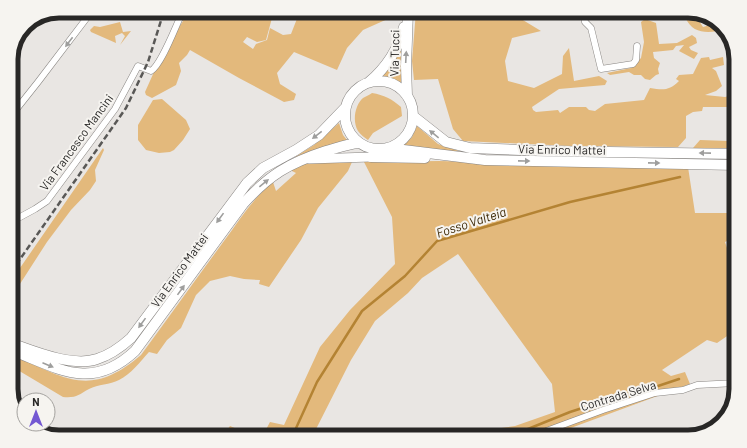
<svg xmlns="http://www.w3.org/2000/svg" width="747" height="448" font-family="Barlow,sans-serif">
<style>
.green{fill:#e3b97c}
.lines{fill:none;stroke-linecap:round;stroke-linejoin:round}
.stream{stroke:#b48333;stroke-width:2.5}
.minor-casing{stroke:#888582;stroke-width:7}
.secondary-casing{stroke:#888582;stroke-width:10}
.primary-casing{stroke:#888582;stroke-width:11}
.minor{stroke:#fff;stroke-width:6}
.secondary{stroke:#fff;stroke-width:9}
.primary{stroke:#fff;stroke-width:10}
.rail{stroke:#595856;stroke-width:2.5;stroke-dasharray:6 3;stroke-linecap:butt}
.oneway{fill:#9e9e9d}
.labels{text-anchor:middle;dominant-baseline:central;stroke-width:4;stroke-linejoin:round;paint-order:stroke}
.street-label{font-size:12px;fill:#282726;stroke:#f6f4f0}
.water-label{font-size:13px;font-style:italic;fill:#3d2805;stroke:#f6f4f0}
.rim{fill:none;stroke:#282726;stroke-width:5}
</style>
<rect width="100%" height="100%" fill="#e9e6e3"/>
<path class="green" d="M184 11H209L228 19 231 11H259L272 18 266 40 257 42 247 37 243 42 253 49 256 44 267 40 270 28 283 35 291 34 300 11H401V13L363 30 347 48 337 70 294 52 277 73 280 84 296 94 294 100 284 102 239 78 190 50 187 55 179 63 181 71 176 85 152 98 146 95 145 92 154 72 167 54 174 35 183 21 180 18Z
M416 11H508L541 31 512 38 505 61 508 81 534 88 562 74 563 56 569 48 574 81 599 76 607 81 605 85 559 89 532 107 533 110 536 112 558 110 560 113 569 107H586L589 110 595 111 605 104 644 100 650 88C663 90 669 91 679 81L676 79 679 75 693 74 701 58 709 57 710 60 723 57 724 65 712 68 716 71 722 86 716 91 705 95 725 97 733 95 734 90H736V104L732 107H703L702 111 693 112 686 116V138L678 147 571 146 463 141 453 129 438 79 414 80 412 61Z
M694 13 703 27 717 23 725 30C708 33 693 35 685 17Z
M645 19 656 23 659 44 677 43 692 35 696 38 697 43 689 47 691 50 698 53 694 59 679 51 684 45 676 46 673 50 653 52 654 58 660 63 658 69 659 74 656 75 650 80 645 79 641 75H634L629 72 610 75 607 73 631 68 641 58 644 42 641 22Z
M120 22 123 32 131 31 120 45 125 36 122 33 115 36 116 43 91 32 90 30 94 26 100 27Z
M403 45 401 83 389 77H382L391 65Z
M372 93C384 95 392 99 401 107L402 116 373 133 368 140C364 137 361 135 358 131 352 121 355 105 363 98 366 96 370 95 372 93Z
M162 99 186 120 190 129 183 140 174 150 170 152 159 153 146 150 138 140V125L153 100Z
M339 123 343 135 347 140 296 158 295 157 314 145Z
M417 126 438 144 462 152 405 146 404 145 412 137Z
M700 140 729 141 732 148H693Z
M103 148 104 150 95 170 96 181 90 190 71 210 47 242 18 287 11 294V281Z
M439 161 688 167 695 213H736V237L725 242 736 274V328L733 332 717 343 707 340 662 370 671 376 685 372 690 384 560 432 571 437H457L474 432 515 426 555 412 552 384 458 254 422 278 408 293 375 321 351 360 312 437H262L270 422 284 425 320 347 350 310 395 264 392 217 364 162Z
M352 162 348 171 318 208 301 240 269 287 259 284 260 280 244 279 230 276 210 281 196 295 181 328 167 340 157 354 149 352C140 362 131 374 119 380 110 385 98 384 89 389 78 395 77 398 63 397L11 366V364L20 358C70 382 94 395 141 355 169 317 196 279 224 241 239 221 253 198 273 182L276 191 296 173 290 170 307 163Z
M230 426 256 437H222Z"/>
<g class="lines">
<path class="stream" d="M292 437 317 382 362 311 405 276 437 241 570 202 680 177
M498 437 518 433 570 412 629 393 658 386 679 379"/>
<g class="minor-casing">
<path id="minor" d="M583 11 585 22 591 28 601 69 633 64 636 60 637 46
M644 11 645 13
M11 116 38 82 92 11
M11 222 35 209 47 201 115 109 138 66 151 71C162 64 176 25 183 11
M530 437 603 410 655 393 683 390 697 385 736 383"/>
</g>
<g class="secondary-casing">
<path id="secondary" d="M309 159 371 157"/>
</g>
<g class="primary-casing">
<path id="primary" d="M345 115a34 34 0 1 1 68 0a34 34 0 1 1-68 0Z
M369 82C386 68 399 48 404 27
M407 96 406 66 408 11
M413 116 446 142 470 148 546 151 736 154
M387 148 485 160 736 165
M371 157 425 158
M16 345C38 353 74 367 97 359 110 355 121 347 131 338L247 183 263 168 296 150 319 135 345 108
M11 350C58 368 91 392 135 351L243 204C269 175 289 163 326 151 337 148 347 144 359 143"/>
</g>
<use href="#minor" class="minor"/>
<use href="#secondary" class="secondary"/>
<use href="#primary" class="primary"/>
<path class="rail" d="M11 272 126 108 148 62 164 11"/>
</g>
<defs><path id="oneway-solid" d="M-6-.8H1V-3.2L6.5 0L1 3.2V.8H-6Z"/></defs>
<g class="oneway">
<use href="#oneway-solid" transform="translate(69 42) rotate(127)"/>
<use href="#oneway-solid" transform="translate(406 57) rotate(-87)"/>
<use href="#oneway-solid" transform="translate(434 134) rotate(-141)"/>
<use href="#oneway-solid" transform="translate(317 135) rotate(142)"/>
<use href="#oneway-solid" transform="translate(705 153) rotate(-179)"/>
<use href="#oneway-solid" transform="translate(524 161) rotate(1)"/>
<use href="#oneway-solid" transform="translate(654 163) rotate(1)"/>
<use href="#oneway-solid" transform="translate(264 183) rotate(-39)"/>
<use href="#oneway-solid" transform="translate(220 218) rotate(126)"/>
<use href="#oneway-solid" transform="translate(181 290) rotate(-54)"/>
<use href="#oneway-solid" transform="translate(142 323) rotate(126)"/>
<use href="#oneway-solid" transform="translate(48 365) rotate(23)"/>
</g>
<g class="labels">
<g class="street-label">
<text transform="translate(394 53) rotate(-89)">Via Tucci</text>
<text transform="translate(76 142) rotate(-54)">Via Francesco Mancini</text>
<text transform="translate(562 149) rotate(1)">Via Enrico Mattei</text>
<text transform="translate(179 270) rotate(-54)">Via Enrico Mattei</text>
<text transform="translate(618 395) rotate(-17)">Contrada Selva</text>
</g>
<g class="water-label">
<text transform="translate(471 222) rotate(-18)">Fosso Valteia</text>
</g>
</g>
<path d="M0 0H747V448H0ZM59 18H688A41 41 0 0 1 729 59V389A41 41 0 0 1 688 430H59A41 41 0 0 1 18 389V59A41 41 0 0 1 59 18Z" fill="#f6f4f0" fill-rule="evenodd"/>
<path class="rim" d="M59 18H688A41 41 0 0 1 729 59V389A41 41 0 0 1 688 430H59A41 41 0 0 1 18 389V59A41 41 0 0 1 59 18Z"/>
<g transform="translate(36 412)"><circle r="19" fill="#f6f4f0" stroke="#a4a29f"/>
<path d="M0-3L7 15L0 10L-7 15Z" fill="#7458d2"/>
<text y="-6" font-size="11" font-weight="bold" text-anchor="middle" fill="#282726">N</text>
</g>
</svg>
